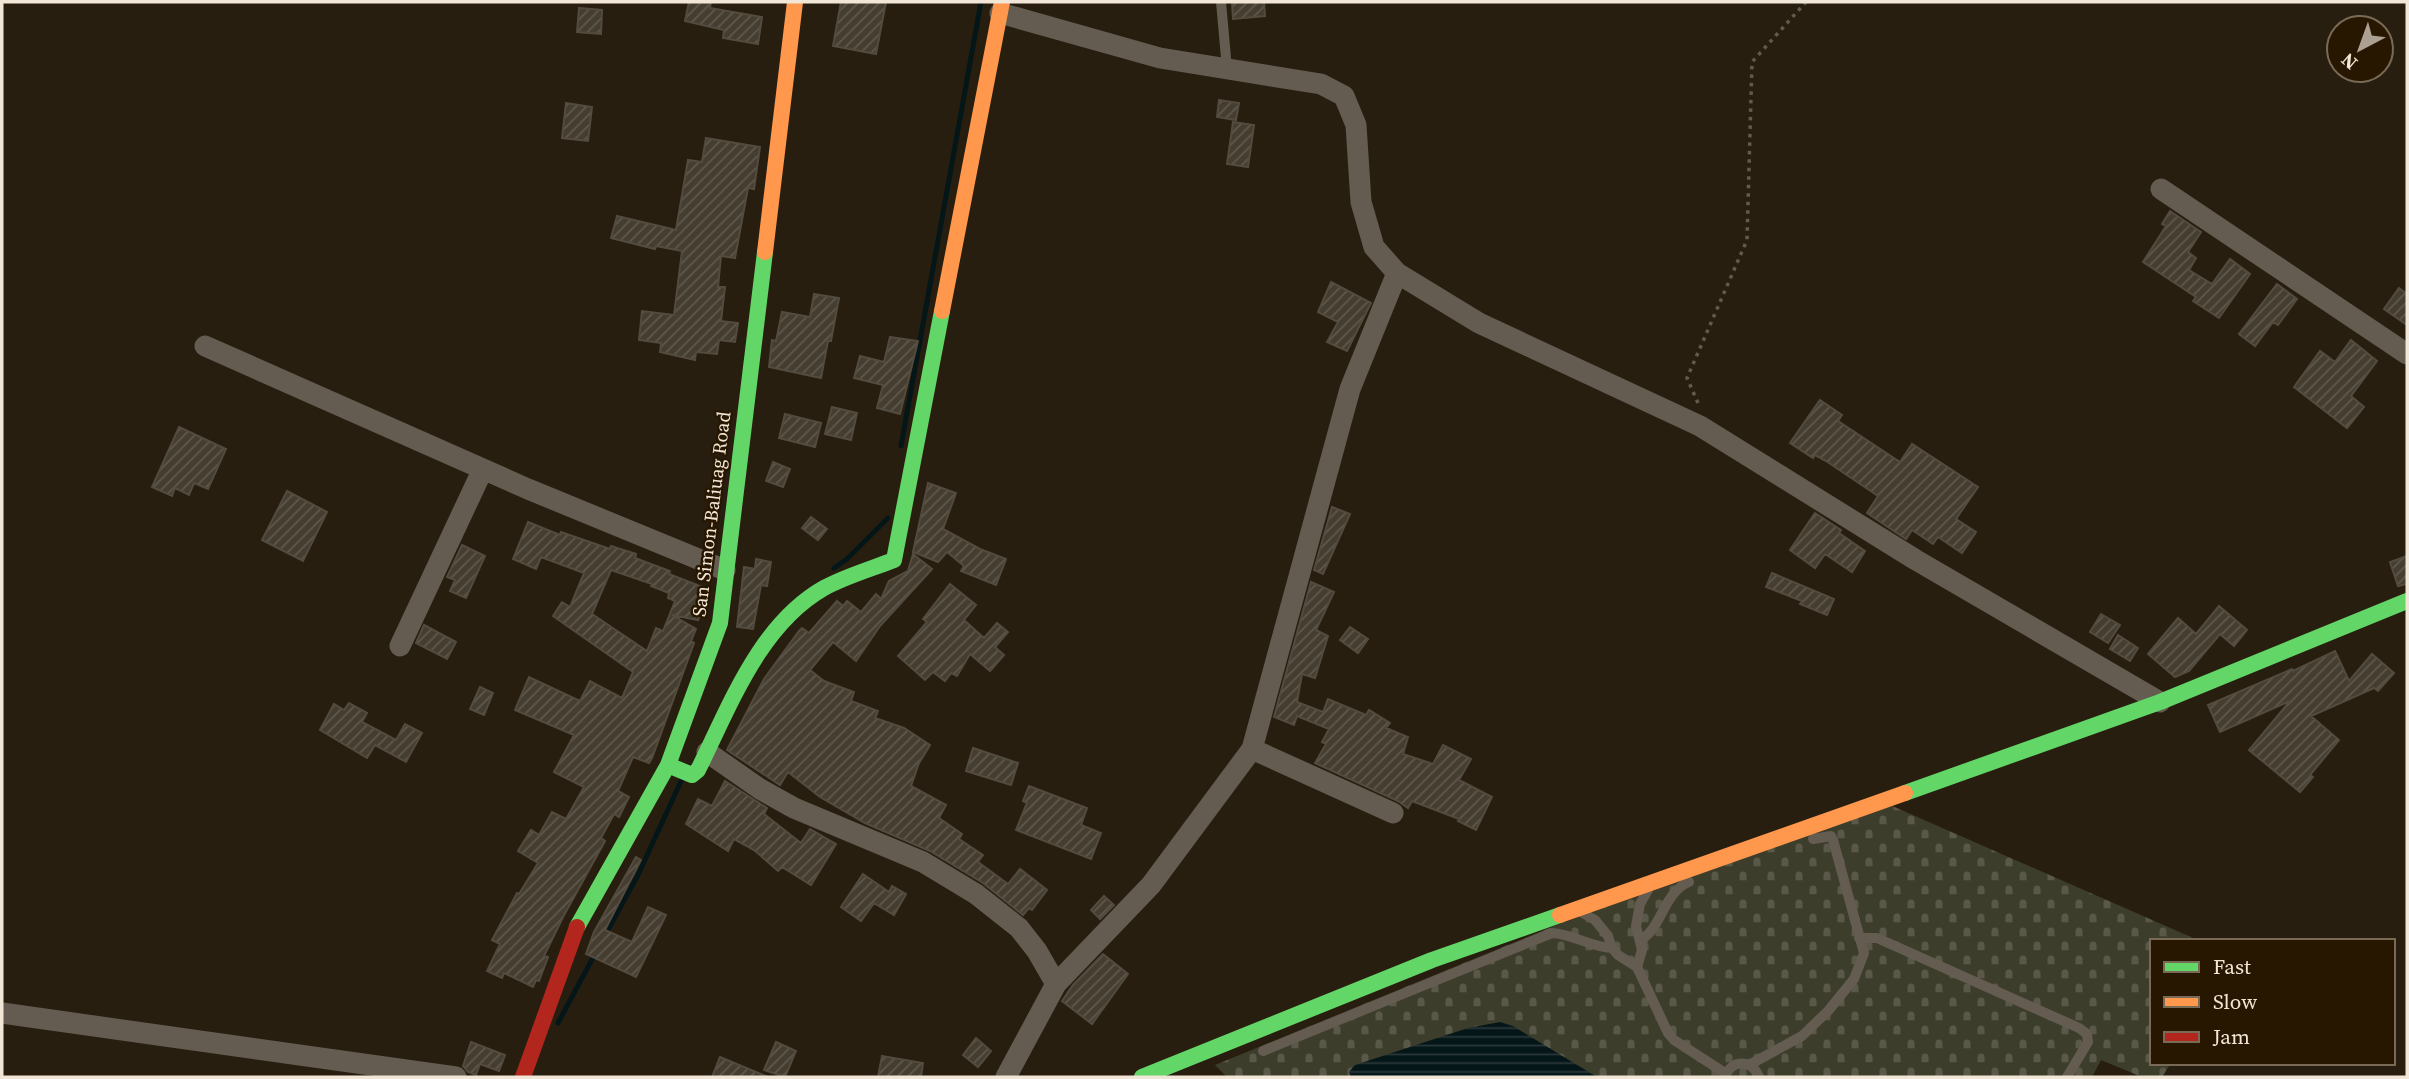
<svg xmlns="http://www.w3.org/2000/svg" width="2409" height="1079" font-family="'Source Serif 4',serif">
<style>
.cemetery{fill:url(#cemetery-stones)}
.water{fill:url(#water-rules)}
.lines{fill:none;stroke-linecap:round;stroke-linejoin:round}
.stream{stroke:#051618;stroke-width:5}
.building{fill:url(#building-hatch);stroke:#544b3f;stroke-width:2;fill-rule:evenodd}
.path{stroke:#615a4f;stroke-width:3.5;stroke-dasharray:3.5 5;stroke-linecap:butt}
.lane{stroke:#645c51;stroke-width:10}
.street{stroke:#645c51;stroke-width:21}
.fast{stroke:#63d668;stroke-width:16}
.slow{stroke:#ff974d;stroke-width:16}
.jam{stroke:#b3261e;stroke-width:16}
.labels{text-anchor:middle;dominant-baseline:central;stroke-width:5;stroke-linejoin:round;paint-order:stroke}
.street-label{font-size:19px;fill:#f2e6d7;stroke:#281700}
</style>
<defs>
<pattern id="cemetery-stones" width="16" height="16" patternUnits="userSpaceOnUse" patternTransform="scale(1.75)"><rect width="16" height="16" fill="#3d3d2b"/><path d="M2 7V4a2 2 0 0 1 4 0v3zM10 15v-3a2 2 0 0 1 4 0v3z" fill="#5a5949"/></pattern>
<pattern id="water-rules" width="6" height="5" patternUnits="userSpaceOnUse" patternTransform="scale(1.75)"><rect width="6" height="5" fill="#051618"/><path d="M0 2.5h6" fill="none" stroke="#2a3839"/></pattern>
<pattern id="building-hatch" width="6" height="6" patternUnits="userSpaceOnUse" patternTransform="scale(1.75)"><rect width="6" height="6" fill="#443d30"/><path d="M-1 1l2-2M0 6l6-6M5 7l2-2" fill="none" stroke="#5f594d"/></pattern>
</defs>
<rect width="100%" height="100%" fill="#281e10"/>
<path class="cemetery" d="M1890 805 2200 941H2152V1063H2171L2162 1077H2142L2101 1060 2092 1077H1227L1215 1065 1554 926Z"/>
<path class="water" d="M1500 1022 1513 1026 1597 1077H1351L1349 1072 1355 1065 1468 1028Z"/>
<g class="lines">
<path class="stream" d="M901 446 981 2
M834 568 847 559 888 518
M604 937 638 875 682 779
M558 1023 596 952"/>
</g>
<path class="building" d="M689 2H711L710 8 762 17 758 44 723 38 724 30 685 21Z
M841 2H886L876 54 833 46Z
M1232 2H1264L1265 16 1233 19Z
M579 8 602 10 601 34 577 32Z
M1219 100 1239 103 1236 120 1217 117Z
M566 103 592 107 588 141 562 138Z
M1233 122 1254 125 1248 167 1227 164Z
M706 138 760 147 754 189 748 188 735 258 721 256 718 287H725L721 321 738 323 735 342 719 340 717 354 696 352 695 360 660 352 661 343 639 340 642 311 674 315 682 251 656 246 655 249 611 238 617 216 676 230 688 160 702 162Z
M2170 211 2201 232 2188 252 2196 258 2189 270 2212 284 2230 259 2250 274 2219 318 2193 301 2196 297 2143 262 2166 226 2162 224Z
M1331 282 1371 303 1347 351 1327 342 1338 322 1318 312Z
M2277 284 2297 299 2278 325 2273 322 2255 346 2239 334Z
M2399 288 2407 294V325L2384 309Z
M814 294 839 298 831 341H828L821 378 769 367 772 340 776 341 782 312 810 317Z
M890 337 918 341 900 414 877 408 883 385 854 378 860 356 884 362Z
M2351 340 2377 361 2351 396 2364 407 2347 428 2294 387 2320 351 2335 362Z
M1820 400 1842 415 1838 421 1900 462 1912 444 1978 487 1956 519 1976 532 1962 553 1938 537 1933 544 1912 530 1906 539 1867 513 1878 496 1826 461 1815 455 1813 458 1790 443Z
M832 407 857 413 851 440 825 434Z
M785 414 821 423 815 447 779 438Z
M179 427 226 449 208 489 194 483 189 495 175 488 172 496 152 487Z
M773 462 790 469 783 487 766 481Z
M928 483 956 493 943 529 980 549 1006 559 996 585 961 571 964 566 947 552 938 562 913 552Z
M287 491 327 512 303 561 262 540Z
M1332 507 1350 514 1323 574 1314 570Z
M1815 513 1841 530 1839 533 1865 551 1852 572 1825 554 1815 568 1790 550Z
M811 517 827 529 818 540 802 528Z
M528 522 560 535 561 532 610 549 611 546 636 554 635 558 670 571 669 574 707 589 705 601 698 620 672 615 696 629 691 641 694 643 652 758 649 763 633 757 618 791 629 797 619 817 614 814 601 838 605 841 563 917 544 956 548 957 539 981 536 980 533 987 504 973 502 978 487 971 500 944 492 940 517 893 519 894 538 863 518 851 531 830 539 835 552 812 566 819 584 787 554 772 574 735 515 710 529 677 580 701 590 681 622 698 633 672 553 616 562 602 570 607 584 573 541 557 536 569 513 559ZM611 570 652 584 651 586 669 593 668 598 675 601 663 631 656 628 647 651 592 614Z
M462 545 485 556 466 598 450 591 455 580 447 577Z
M913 554 932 569 880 626 856 661 833 642 810 670 824 681 854 692 851 701 878 711 875 718 904 728 930 745 919 763 911 786 946 805 939 818 962 834 959 839 983 855 978 862 1008 884 1020 869 1047 890 1032 910 1029 908 1023 915 983 883 930 851 865 823 820 797 788 772 780 785 727 750 764 679 799 631 802 628 809 633 837 601 843 606 847 601 861 612 876 594 881 599 889 581 908 571Z
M2407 556V584L2398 586 2390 562Z
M756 559 771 562 767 586 761 585 753 629 737 627 744 567 755 569Z
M1772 573 1834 599 1827 615 1800 604 1802 601 1766 587Z
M1311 582 1334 592 1316 630 1328 636 1315 678 1302 674 1297 702 1323 712 1328 699 1366 715 1369 710 1390 723 1386 728 1408 737 1403 754 1433 764 1443 745 1471 759 1459 780 1492 797 1476 830 1458 821 1459 819 1412 801 1408 808 1398 801 1315 763 1326 744 1322 742 1329 729 1297 716 1294 725 1274 717Z
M950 584 976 605 964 620 984 638 997 623 1008 632 995 647 1004 655 990 671 970 654 957 676 951 673 945 681 933 672 925 680 898 656 927 622 923 619Z
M2219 606 2247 630 2234 646 2220 634 2189 671 2175 677 2148 654 2178 618 2196 634Z
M2101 614 2120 625 2108 643 2090 632Z
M424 625 456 642 447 659 416 643Z
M1350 627 1368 639 1358 653 1340 640Z
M2118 635 2138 648 2130 661 2110 649Z
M2335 651 2349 681 2372 654 2394 673 2378 691 2374 688 2311 716 2339 740 2310 775 2313 777 2300 792 2249 750 2290 701 2220 732 2208 705 2292 669 2293 671Z
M480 687 493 693 484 715 470 709Z
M349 703 367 713 362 722 396 740 405 724 422 733 406 762 375 745 367 758 320 730 334 704 344 710Z
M973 748 1018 763 1011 785 966 771Z
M725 781 767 808 764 814 801 843 810 829 836 844 811 885 782 867 778 871 754 850 734 839 728 851 686 824 698 799 712 806Z
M1029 786 1087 808 1081 825 1101 833 1091 859 1016 830 1027 803 1023 801Z
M636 857 641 860 605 930 632 942 648 907 666 915 636 977 586 954 594 932Z
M863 874 889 892 892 886 906 894 894 915 874 903 861 921 841 907Z
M1104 896 1114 905 1100 919 1091 910Z
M1103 954 1128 974 1092 1024 1062 1001 1073 985Z
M976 1038 991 1051 978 1067 963 1055Z
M471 1042 505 1055 499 1071 480 1064 476 1075 468 1072 463 1066Z
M776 1042 796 1051 785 1077 764 1070Z
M882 1056 923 1063 921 1077H878Z
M720 1057 768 1077H712Z"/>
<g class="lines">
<path class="path" d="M1698 403 1687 378 1747 240 1752 62 1806 2"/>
<path class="lane" d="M1221 2 1227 69
M1581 912 1595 920 1608 936 1612 948 1618 955 1637 967 1668 1033 1674 1040 1725 1073
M1859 938H1877L2079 1028 2087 1034 2088 1042 2067 1077
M1641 940C1663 926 1663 893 1689 882
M1637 967 1642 950 1636 926 1640 904 1648 890
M1263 1051 1552 933C1573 934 1590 947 1612 948
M1749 1065 1802 1036 1828 1011 1854 979 1864 953 1833 840 1831 836 1813 839
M1725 1077C1731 1059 1752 1059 1759 1077"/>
<path class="street" d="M1000 13 1160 58 1321 84 1344 96 1356 125 1361 202 1374 247 1397 273 1479 323 1700 426 1916 560 2160 702
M2161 189 2407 354
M205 346 528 489 725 570
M400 646 483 469
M1252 749 1393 813
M707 752 760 789 794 808 923 862 976 894 1019 928 1037 951 1056 984 1006 1077
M1056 984 1151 885 1252 749 1350 389 1397 273
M2 1013 456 1077"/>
<path class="fast" d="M668 765 692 775 698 770C730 706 759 625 824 588 846 576 871 569 894 560L942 311
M1905 793 2160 702 2407 601
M577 927 668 765 720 623 765 252
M1142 1077 1432 960 1560 915"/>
<path class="slow" d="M765 252 795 2
M942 311 1002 2
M1560 915 1905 793"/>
<path class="jam" d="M523 1077 577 927"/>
</g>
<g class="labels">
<g class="street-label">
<text transform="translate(711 514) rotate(-83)">San Simon-Baliuag Road</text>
</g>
</g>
<rect width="2409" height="1079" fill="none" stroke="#f2e6d7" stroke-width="7"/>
<rect x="2150" y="939" width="245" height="126" fill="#281700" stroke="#796a56" stroke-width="2"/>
<rect x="2164" y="962" width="35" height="10" fill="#63d668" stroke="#796a56" stroke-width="2"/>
<text x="2213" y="974" font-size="21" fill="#f2e6d7">Fast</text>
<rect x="2164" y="997" width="35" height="10" fill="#ff974d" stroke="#796a56" stroke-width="2"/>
<text x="2213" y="1009" font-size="21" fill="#f2e6d7">Slow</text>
<rect x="2164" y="1032" width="35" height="10" fill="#b3261e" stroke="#796a56" stroke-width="2"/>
<text x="2213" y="1044" font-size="21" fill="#f2e6d7">Jam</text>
<g transform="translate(2360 49) rotate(221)"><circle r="33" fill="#281700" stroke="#796a56" stroke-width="2"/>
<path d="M0-5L12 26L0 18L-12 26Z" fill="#aba091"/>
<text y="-10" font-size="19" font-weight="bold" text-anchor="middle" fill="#f2e6d7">N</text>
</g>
</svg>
